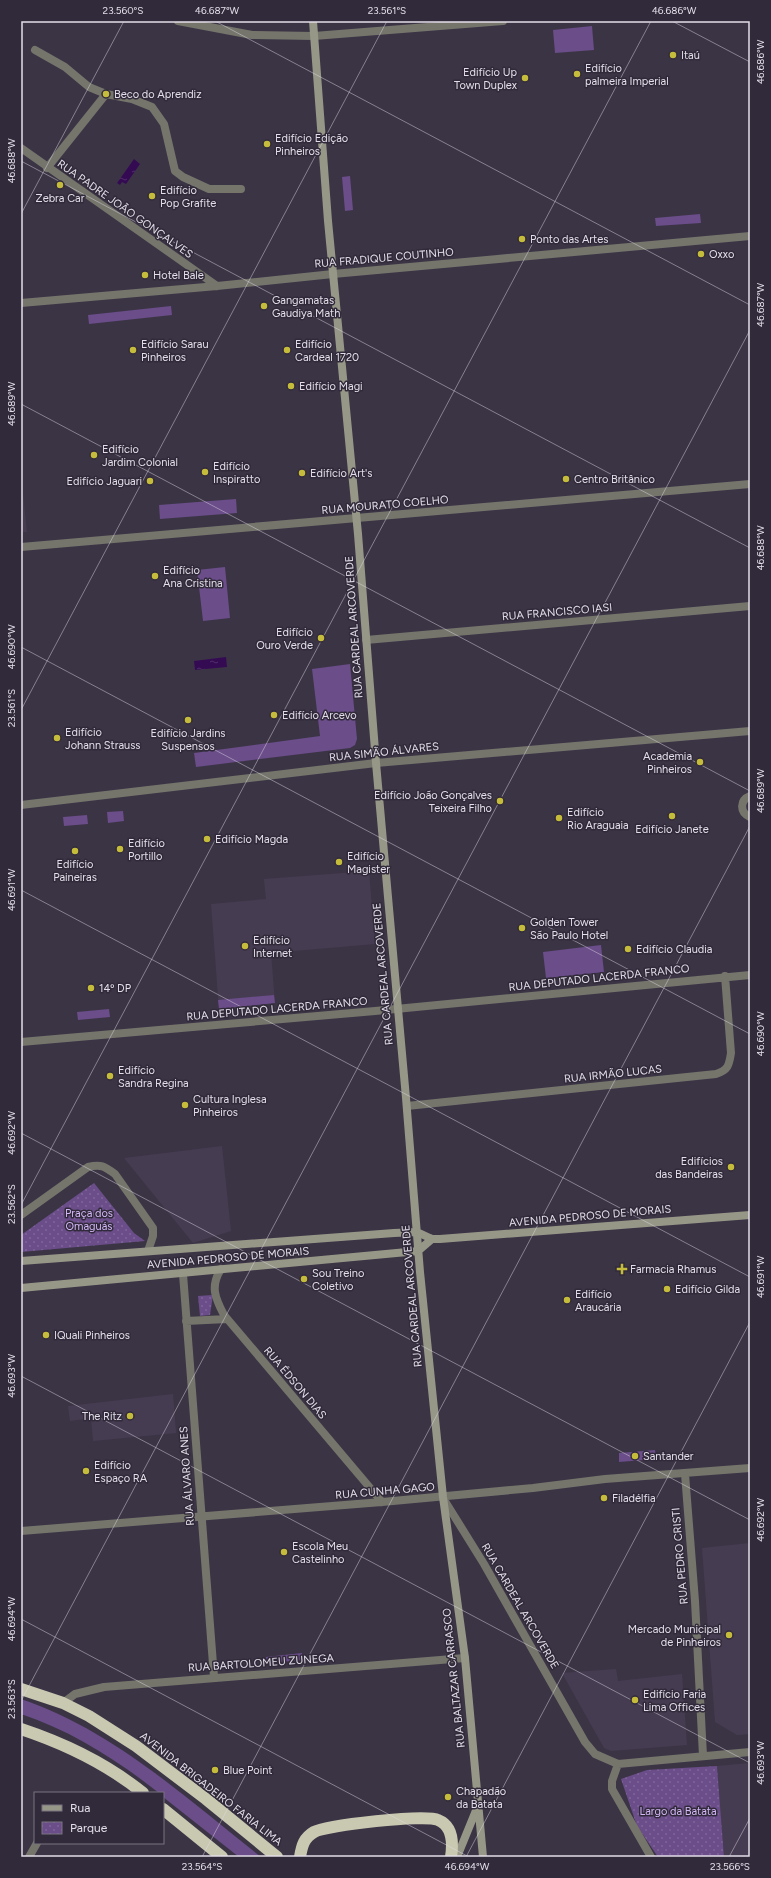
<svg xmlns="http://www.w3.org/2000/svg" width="771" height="1878" font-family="Figtree,sans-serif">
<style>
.built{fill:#463c52}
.green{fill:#6a4d89}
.park{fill:url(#park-dots)}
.water{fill:url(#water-ripples)}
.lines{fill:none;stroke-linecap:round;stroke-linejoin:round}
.street{stroke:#75756c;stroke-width:8}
.secondary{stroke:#979788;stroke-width:8}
.highway{stroke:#c9c8b1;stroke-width:12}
.ticks{fill:none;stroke:#e3dee9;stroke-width:1;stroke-opacity:0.45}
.poi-dot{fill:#c6bc3c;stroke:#312a3a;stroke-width:1.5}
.labels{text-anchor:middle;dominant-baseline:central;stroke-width:3;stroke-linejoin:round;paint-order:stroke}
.poi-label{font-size:11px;fill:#e3dee9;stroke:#312a3a;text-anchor:start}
.street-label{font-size:11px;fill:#e3dee9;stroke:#312a3a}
.park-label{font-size:11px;fill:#d3b7f6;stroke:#312a3a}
.neatline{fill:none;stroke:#e3dee9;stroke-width:1.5}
.ticks-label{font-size:10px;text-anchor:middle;fill:#e3dee9}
</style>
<defs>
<pattern id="park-dots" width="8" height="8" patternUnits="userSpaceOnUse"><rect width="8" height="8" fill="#6a4d89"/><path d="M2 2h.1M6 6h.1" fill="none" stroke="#7f669a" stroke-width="1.8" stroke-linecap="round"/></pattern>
<pattern id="water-ripples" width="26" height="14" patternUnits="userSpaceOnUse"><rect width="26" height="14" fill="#340a53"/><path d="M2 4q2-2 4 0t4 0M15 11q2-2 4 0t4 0" fill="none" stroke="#512d6c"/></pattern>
</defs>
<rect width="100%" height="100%" fill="#3b3445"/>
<path class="built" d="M21 475 27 532H21Z
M369 871 375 944 271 953 275 1003 219 1009 211 904 266 899 264 879Z
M222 1146 231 1231 193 1243 124 1158Z
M173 1394 176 1433 93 1441 91 1418 70 1421 68 1406Z
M750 1543V1734L737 1735 715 1722 702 1548Z
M616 1669 618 1681 682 1674 687 1745 611 1751 604 1748 562 1673Z
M750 1763V1857H724L717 1766Z"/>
<path class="green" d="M592 26 594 50 555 53 553 30Z
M350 176 353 210 345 211 342 177Z
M700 214 701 223 656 226 655 218Z
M171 306 172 315 89 324 88 315Z
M236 499 237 513 160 519 159 505Z
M225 567 230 618 203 621 197 570Z
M350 664 357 739 355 745 350 748 196 767 194 753 320 736 312 669Z
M123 811 124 821 108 823 107 812Z
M87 815 88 824 64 826 63 817Z
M601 945 604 972 546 978 543 952Z
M274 995 275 1003 219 1009 218 1000Z
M109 1009 110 1017 78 1020 77 1012Z
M655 1450 656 1459 619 1462V1453Z
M302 1653 303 1660 267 1663 266 1657Z
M21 1699C113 1730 186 1798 261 1857H239L163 1797V1793H159C117 1760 72 1731 21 1714Z"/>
<path class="park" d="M94 1183 134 1233 145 1241 21 1252V1235Z
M213 1295 210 1315 200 1316 198 1296Z
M717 1766 724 1857H658L637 1826 621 1779 647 1770Z"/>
<path class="water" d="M134 159 140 164 126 184 122 182 120 185 117 183Z
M226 657 227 667 195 670 194 661Z"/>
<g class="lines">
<path class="street" d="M178 21 252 35 314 36 503 21
M35 50 65 67 89 87 106 94
M21 148 217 286
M47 168 106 94 132 99 152 107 164 124 175 171 183 177 209 189H241
M21 303 217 286 333 274 750 236
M21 547 750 484
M366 640 750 606
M750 796C740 800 739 812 750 817
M21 805 376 763 750 731
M21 1042 375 1011 750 975
M407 1106 716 1074C728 1070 729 1066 731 1053L725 976
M21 1215 88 1167C101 1164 104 1166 115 1174L153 1228V1236L148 1251
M221 1269C210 1286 215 1298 224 1315L382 1502
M183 1274 214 1677
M186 1321 227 1319
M685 1474 695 1601 703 1756
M443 1498 484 1564 585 1742 595 1754 618 1764 750 1752
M21 1531 382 1502 533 1488 605 1479 750 1468
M63 1703 75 1694 104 1687 465 1658
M618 1764 612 1781V1789L651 1857
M29 1857 37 1843"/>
<path class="secondary" d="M313 21 328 221 358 534 376 763 406 1098 420 1272 443 1497 465 1658 483 1857
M21 1261 394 1233 417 1232 432 1239H440L750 1215
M21 1288 418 1251 432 1239
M457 1857 477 1808"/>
<path class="highway" d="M21 1689 63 1703 89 1716 136 1746 206 1799 277 1857
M21 1729C66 1744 106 1763 143 1793
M163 1809 222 1857
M300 1857C302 1845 304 1838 314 1832 326 1825 426 1814 438 1820 453 1826 453 1844 451 1857"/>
</g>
<path class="ticks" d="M215 21 750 305M672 21 750 62M21 161 750 548M21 214 124 21M21 404 750 791M21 647 750 1034M21 710 387 21M21 890 750 1277M21 1133 750 1520M21 1205 651 21M21 1376 750 1763M21 1619 469 1857M21 1701 750 330M202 1857 750 826M466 1857 750 1322M729 1857 750 1818"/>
<g class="poi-dot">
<circle cx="673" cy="55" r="4"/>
<circle cx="577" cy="74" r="4"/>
<circle cx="525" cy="78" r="4"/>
<circle cx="106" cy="94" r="4"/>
<circle cx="267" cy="144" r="4"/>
<circle cx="60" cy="185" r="4"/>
<circle cx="152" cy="196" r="4"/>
<circle cx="522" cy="239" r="4"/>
<circle cx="701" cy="254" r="4"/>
<circle cx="145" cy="275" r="4"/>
<circle cx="264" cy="306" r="4"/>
<circle cx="133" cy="350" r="4"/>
<circle cx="287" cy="350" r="4"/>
<circle cx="291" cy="386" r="4"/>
<circle cx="94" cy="455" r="4"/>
<circle cx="205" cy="472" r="4"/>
<circle cx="302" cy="473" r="4"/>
<circle cx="566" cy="479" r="4"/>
<circle cx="150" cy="481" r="4"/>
<circle cx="155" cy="576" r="4"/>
<circle cx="321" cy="638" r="4"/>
<circle cx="274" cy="715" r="4"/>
<circle cx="188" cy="720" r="4"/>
<circle cx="57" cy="738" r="4"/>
<circle cx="700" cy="762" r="4"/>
<circle cx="500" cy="801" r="4"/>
<circle cx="672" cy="816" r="4"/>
<circle cx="559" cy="818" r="4"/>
<circle cx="207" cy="839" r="4"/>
<circle cx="120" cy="849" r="4"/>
<circle cx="75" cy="851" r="4"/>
<circle cx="339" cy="862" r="4"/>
<circle cx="522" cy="928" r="4"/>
<circle cx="245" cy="946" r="4"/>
<circle cx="628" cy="949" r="4"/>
<circle cx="91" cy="988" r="4"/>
<circle cx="110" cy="1076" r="4"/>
<circle cx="185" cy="1105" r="4"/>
<circle cx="731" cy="1167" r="4"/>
<path d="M620 1263h4v4h4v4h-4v4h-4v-4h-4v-4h4z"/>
<circle cx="304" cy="1279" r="4"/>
<circle cx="667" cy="1289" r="4"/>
<circle cx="567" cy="1300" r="4"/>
<circle cx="46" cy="1335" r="4"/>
<circle cx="130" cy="1416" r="4"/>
<circle cx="635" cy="1456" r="4"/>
<circle cx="86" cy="1471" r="4"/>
<circle cx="604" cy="1498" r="4"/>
<circle cx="284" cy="1552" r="4"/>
<circle cx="729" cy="1635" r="4"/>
<circle cx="635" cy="1700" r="4"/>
<circle cx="215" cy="1770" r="4"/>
<circle cx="448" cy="1797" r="4"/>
</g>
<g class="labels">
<g class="poi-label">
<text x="681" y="55">Itaú</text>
<text x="585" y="68">Edifício<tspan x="585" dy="13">palmeira Imperial</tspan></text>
<text x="517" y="72" text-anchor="end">Edifício Up<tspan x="517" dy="13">Town Duplex</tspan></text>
<text x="114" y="94">Beco do Aprendiz</text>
<text x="275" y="138">Edifício Edição<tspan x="275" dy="13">Pinheiros</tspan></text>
<text x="160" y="190">Edifício<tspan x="160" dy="13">Pop Grafite</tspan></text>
<text x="60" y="198" text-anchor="middle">Zebra Car</text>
<text x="530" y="239">Ponto das Artes</text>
<text x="709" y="254">Oxxo</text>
<text x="153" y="275">Hotel Bale</text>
<text x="272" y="300">Gangamatas<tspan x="272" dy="13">Gaudiya Math</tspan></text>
<text x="141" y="344">Edifício Sarau<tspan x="141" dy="13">Pinheiros</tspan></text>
<text x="295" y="344">Edifício<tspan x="295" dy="13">Cardeal 1720</tspan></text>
<text x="299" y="386">Edifício Magi</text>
<text x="102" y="449">Edifício<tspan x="102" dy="13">Jardim Colonial</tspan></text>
<text x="213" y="466">Edifício<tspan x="213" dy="13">Inspiratto</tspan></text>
<text x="310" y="473">Edifício Art's</text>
<text x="574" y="479">Centro Britânico</text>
<text x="142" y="481" text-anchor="end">Edifício Jaguari</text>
<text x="163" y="570">Edifício<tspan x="163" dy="13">Ana Cristina</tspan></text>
<text x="313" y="632" text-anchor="end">Edifício<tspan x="313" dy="13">Ouro Verde</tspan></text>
<text x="282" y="715">Edifício Arcevo</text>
<text x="65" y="732">Edifício<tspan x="65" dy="13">Johann Strauss</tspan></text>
<text x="188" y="733" text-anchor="middle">Edifício Jardins<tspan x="188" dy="13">Suspensos</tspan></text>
<text x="692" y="756" text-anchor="end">Academia<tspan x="692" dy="13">Pinheiros</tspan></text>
<text x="492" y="795" text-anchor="end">Edifício João Gonçalves<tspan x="492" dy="13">Teixeira Filho</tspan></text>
<text x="567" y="812">Edifício<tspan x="567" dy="13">Rio Araguaia</tspan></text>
<text x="672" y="829" text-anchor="middle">Edifício Janete</text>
<text x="215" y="839">Edifício Magda</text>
<text x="128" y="843">Edifício<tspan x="128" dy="13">Portillo</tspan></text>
<text x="347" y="856">Edifício<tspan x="347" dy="13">Magister</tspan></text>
<text x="75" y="864" text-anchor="middle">Edifício<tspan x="75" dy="13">Paineiras</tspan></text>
<text x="530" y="922">Golden Tower<tspan x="530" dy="13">São Paulo Hotel</tspan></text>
<text x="253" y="940">Edifício<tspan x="253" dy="13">Internet</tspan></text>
<text x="636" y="949">Edifício Claudia</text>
<text x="99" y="988">14º DP</text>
<text x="118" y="1070">Edifício<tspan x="118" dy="13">Sandra Regina</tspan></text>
<text x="193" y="1099">Cultura Inglesa<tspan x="193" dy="13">Pinheiros</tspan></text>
<text x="723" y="1161" text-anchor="end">Edifícios<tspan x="723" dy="13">das Bandeiras</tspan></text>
<text x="630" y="1269">Farmacia Rhamus</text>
<text x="312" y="1273">Sou Treino<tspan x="312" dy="13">Coletivo</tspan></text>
<text x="675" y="1289">Edifício Gilda</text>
<text x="575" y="1294">Edifício<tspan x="575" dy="13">Araucária</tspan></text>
<text x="54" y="1335">IQuali Pinheiros</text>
<text x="122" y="1416" text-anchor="end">The Ritz</text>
<text x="643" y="1456">Santander</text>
<text x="94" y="1465">Edifício<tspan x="94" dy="13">Espaço RA</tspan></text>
<text x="612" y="1498">Filadélfia</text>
<text x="292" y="1546">Escola Meu<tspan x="292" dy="13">Castelinho</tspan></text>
<text x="721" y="1629" text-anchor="end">Mercado Municipal<tspan x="721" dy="13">de Pinheiros</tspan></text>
<text x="643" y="1694">Edifício Faria<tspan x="643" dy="13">Lima Offices</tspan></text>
<text x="223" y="1770">Blue Point</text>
<text x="456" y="1791">Chapadão<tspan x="456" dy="13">da Batata</tspan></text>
</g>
<g class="street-label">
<text transform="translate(125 209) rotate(35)">RUA PADRE JOÃO GONÇALVES</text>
<text transform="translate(384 258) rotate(-5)">RUA FRADIQUE COUTINHO</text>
<text transform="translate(385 505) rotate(-5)">RUA MOURATO COELHO</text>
<text transform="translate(557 612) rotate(-5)">RUA FRANCISCO IASI</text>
<text transform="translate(354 627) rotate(-94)">RUA CARDEAL ARCOVERDE</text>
<text transform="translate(384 752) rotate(-6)">RUA SIMÃO ÁLVARES</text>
<text transform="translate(383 974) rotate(-95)">RUA CARDEAL ARCOVERDE</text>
<text transform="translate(599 978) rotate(-6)">RUA DEPUTADO LACERDA FRANCO</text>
<text transform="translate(277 1009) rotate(-5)">RUA DEPUTADO LACERDA FRANCO</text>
<text transform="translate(613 1074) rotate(-6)">RUA IRMÃO LUCAS</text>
<text transform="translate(590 1216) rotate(-5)">AVENIDA PEDROSO DE MORAIS</text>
<text transform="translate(228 1258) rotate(-5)">AVENIDA PEDROSO DE MORAIS</text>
<text transform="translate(412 1296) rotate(-95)">RUA CARDEAL ARCOVERDE</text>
<text transform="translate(295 1383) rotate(50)">RUA ÉDSON DIAS</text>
<text transform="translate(187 1476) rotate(-94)">RUA ÁLVARO ANES</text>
<text transform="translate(385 1491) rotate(-5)">RUA CUNHA GAGO</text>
<text transform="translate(680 1556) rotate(-95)">RUA PEDRO CRISTI</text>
<text transform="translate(520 1606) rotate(60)">RUA CARDEAL ARCOVERDE</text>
<text transform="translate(261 1663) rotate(-4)">RUA BARTOLOMEU ZUNEGA</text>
<text transform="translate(454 1678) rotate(-96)">RUA BALTAZAR CARRASCO</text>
<text transform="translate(211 1789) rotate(38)">AVENIDA BRIGADEIRO FARIA LIMA</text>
</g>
<g class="park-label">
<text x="89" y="1213">Praça dos<tspan x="89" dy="13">Omaguás</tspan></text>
<text x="678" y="1811">Largo da Batata</text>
</g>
</g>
<rect width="771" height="1878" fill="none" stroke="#312a3a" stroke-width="44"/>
<rect x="34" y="1792" width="130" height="52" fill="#312a3a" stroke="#787280"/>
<rect x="42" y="1805" width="20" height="6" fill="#979788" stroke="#787280"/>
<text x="70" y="1812" font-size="12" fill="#e3dee9">Rua</text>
<rect x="42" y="1822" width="20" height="12" fill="url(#park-dots)" stroke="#787280"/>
<text x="70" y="1832" font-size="12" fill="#e3dee9">Parque</text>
<rect x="22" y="22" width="727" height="1834" class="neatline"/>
<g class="ticks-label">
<text x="123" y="14">23.560°S</text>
<text x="217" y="14">46.687°W</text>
<text x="387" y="14">23.561°S</text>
<text x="674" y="14">46.686°W</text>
<text transform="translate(760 62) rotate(-90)" y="4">46.686°W</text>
<text transform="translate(11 161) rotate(-90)" y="4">46.688°W</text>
<text transform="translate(760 305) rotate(-90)" y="4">46.687°W</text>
<text transform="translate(11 404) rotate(-90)" y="4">46.689°W</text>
<text transform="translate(760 548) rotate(-90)" y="4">46.688°W</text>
<text transform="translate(11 647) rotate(-90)" y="4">46.690°W</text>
<text transform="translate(11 708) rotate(-90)" y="4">23.561°S</text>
<text transform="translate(760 791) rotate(-90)" y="4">46.689°W</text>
<text transform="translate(11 890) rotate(-90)" y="4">46.691°W</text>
<text transform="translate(760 1034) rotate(-90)" y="4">46.690°W</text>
<text transform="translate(11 1133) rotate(-90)" y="4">46.692°W</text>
<text transform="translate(11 1204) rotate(-90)" y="4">23.562°S</text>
<text transform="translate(760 1277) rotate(-90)" y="4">46.691°W</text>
<text transform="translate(11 1376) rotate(-90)" y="4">46.693°W</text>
<text transform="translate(760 1520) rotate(-90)" y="4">46.692°W</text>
<text transform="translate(11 1619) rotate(-90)" y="4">46.694°W</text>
<text transform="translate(11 1699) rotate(-90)" y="4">23.563°S</text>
<text transform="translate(760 1763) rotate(-90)" y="4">46.693°W</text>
<text x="202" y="1870">23.564°S</text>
<text x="467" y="1870">46.694°W</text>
<text x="730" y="1870">23.566°S</text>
</g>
</svg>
